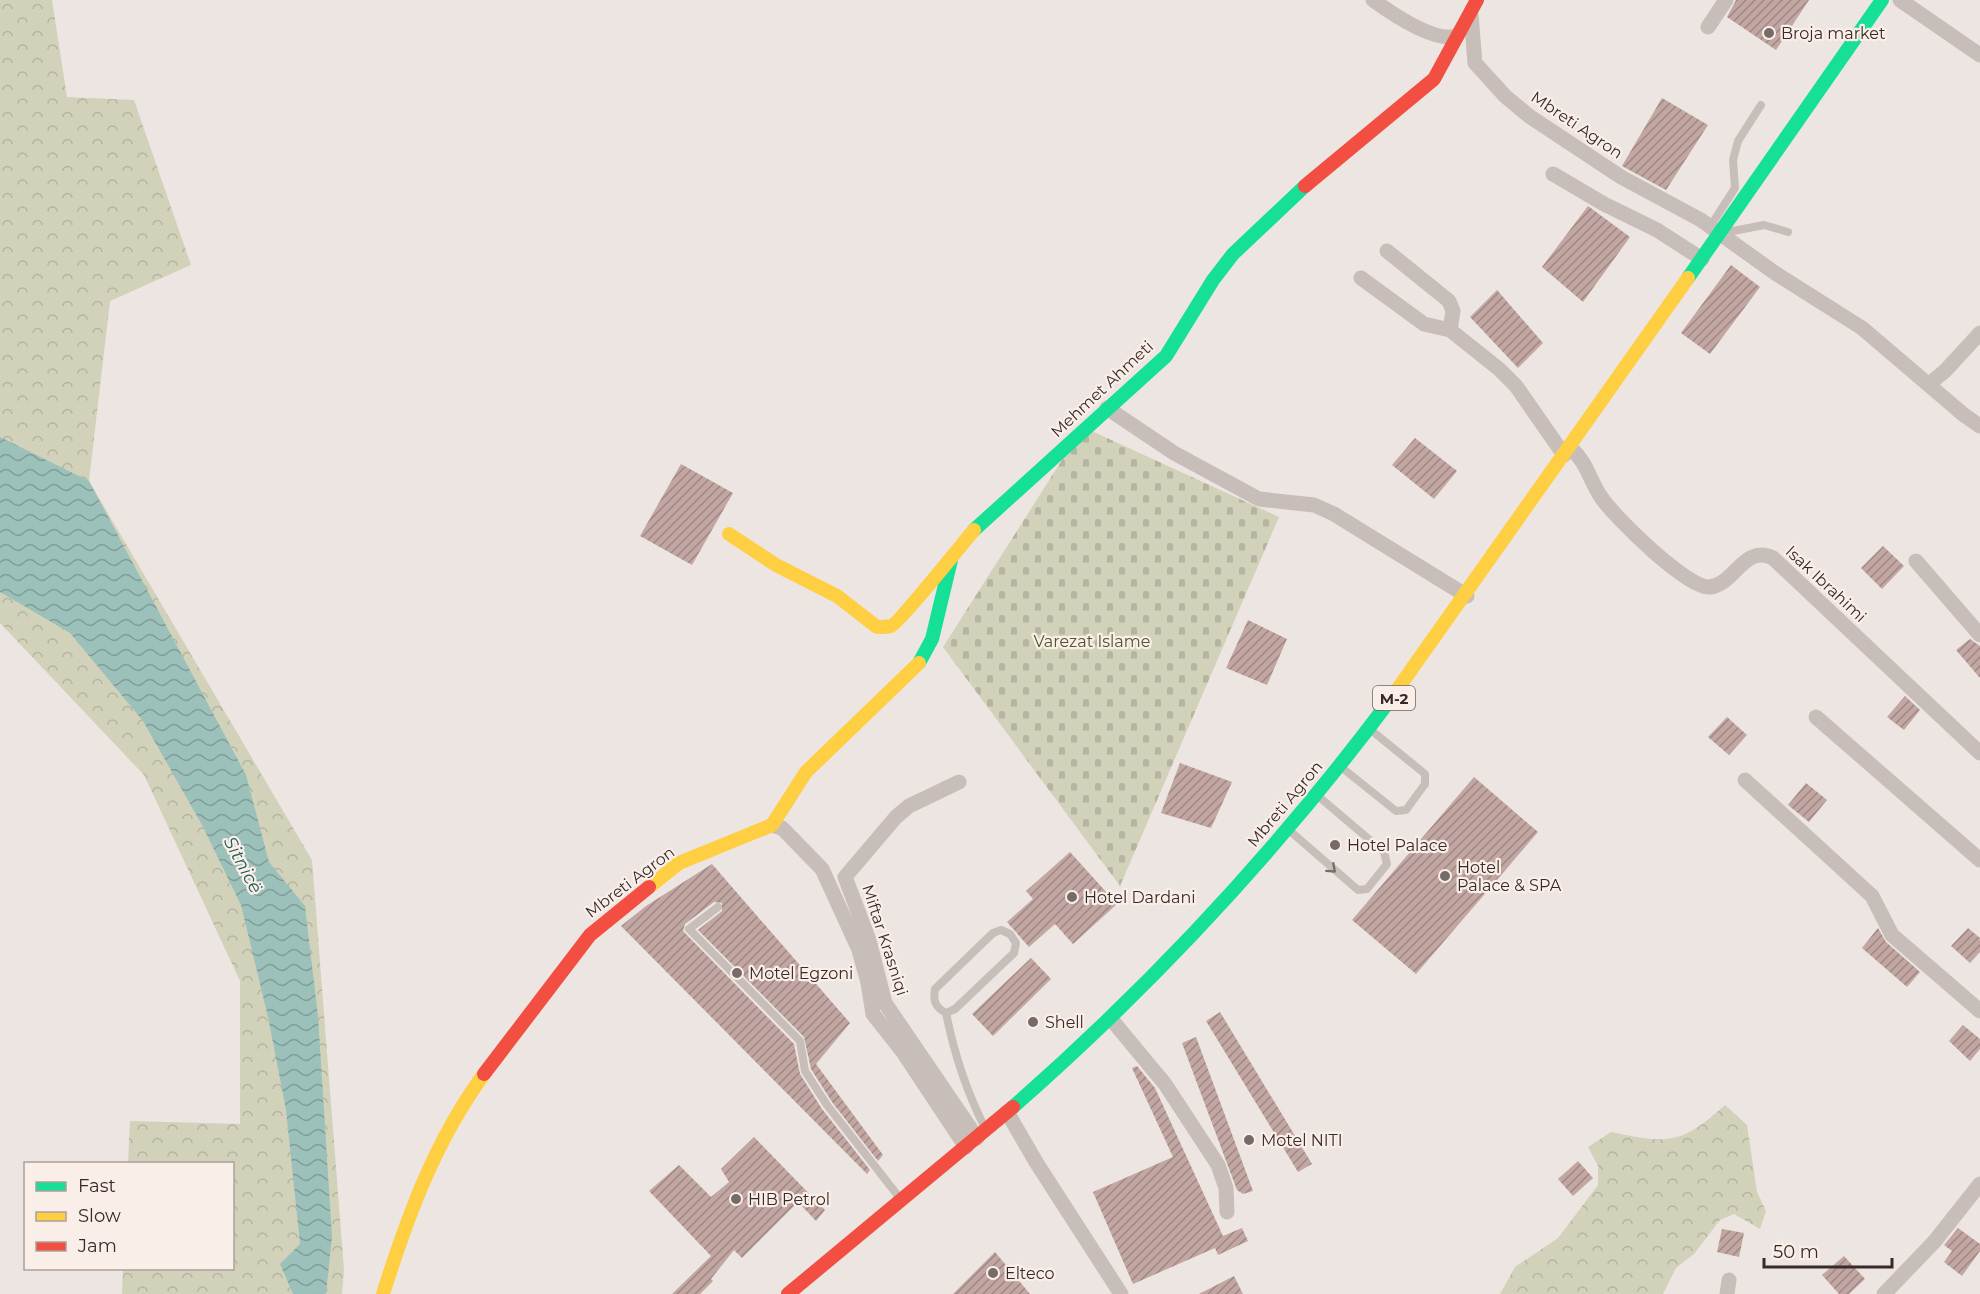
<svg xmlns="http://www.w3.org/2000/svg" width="1980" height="1294" font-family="Montserrat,sans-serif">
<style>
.forest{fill:url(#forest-crowns)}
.cemetery{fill:url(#cemetery-stones)}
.water{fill:url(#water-waves)}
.building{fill:url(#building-hatch)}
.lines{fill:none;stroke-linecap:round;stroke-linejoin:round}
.lane{stroke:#c7beba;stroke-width:8}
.street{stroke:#c7beba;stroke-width:15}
.fast{stroke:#16e098;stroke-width:14}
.slow{stroke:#ffcf43;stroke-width:14}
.jam{stroke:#f24e42;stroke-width:14}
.oneway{stroke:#786d6a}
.poi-dot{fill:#776b69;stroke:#faefe8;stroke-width:2}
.labels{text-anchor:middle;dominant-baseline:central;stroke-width:4.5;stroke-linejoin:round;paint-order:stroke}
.shield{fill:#faefe8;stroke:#726562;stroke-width:1.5}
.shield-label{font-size:15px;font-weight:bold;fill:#382a28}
.poi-label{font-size:16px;fill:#382a28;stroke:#faefe8;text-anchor:start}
.street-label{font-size:16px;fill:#382a28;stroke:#faefe8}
.park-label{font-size:16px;fill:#4e572a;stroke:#faefe8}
.water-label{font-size:18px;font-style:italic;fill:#1b5b55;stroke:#faefe8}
</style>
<defs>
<pattern id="forest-crowns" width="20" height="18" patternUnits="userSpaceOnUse" patternTransform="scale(1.5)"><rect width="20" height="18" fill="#d2d2ba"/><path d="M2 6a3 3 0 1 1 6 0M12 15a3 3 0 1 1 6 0" fill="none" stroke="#b5b4a0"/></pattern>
<pattern id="cemetery-stones" width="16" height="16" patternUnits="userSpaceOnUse" patternTransform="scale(1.5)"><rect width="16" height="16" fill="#d2d2ba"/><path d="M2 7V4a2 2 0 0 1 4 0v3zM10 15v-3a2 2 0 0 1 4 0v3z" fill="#b5b4a0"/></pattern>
<pattern id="water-waves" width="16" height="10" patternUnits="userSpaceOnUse" patternTransform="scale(1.5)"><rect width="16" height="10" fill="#9cc1ba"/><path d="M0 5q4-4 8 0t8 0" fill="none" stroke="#809d97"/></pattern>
<pattern id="building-hatch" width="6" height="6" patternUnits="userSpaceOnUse" patternTransform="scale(1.5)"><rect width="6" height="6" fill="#c2a6a2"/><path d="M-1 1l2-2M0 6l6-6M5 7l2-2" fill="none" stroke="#9f8784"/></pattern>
</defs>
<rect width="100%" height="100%" fill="#ede5e1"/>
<path class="forest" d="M0 0H52L67 97 134 100 191 265 110 301 89 481 312 860 344 1270 342 1294H122L123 1269 232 1268V1164L128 1163 130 1121 240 1124V981L144 775 0 623Z
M1725 1105 1747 1125 1757 1192 1766 1211 1760 1229 1734 1214 1720 1220 1694 1254 1676 1268 1663 1294H1500L1515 1267 1558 1238 1598 1185V1166L1588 1147 1611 1132C1668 1144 1681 1145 1725 1105Z"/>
<path class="cemetery" d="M1083 427 1279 517 1120 886 943 647Z"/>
<path class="water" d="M0 437 89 481 246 775 269 862 305 906 318 1016 332 1237 326 1294H293L280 1264 300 1244 286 1110 268 1017 241 905 202 825 143 721 70 633 0 592Z"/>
<path class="building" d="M1736 0H1809L1776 50 1727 17Z
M1662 98 1708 125 1666 190 1622 166Z
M1588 206 1630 237 1583 302 1542 267Z
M1731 265 1760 287 1710 354 1681 333Z
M1497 290 1543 343 1518 368 1470 317Z
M1415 438 1457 471 1434 499 1392 465Z
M681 464 733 493 692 565 640 536Z
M1883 546 1904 566 1882 589 1861 568Z
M1248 620 1287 639 1267 685 1226 668Z
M1970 639 1980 646V678L1956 650Z
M1905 696 1920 710 1904 730 1887 717Z
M1727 717 1747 735 1729 755 1708 737Z
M1180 763 1232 782 1211 828 1161 813Z
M1474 777 1538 832 1416 974 1352 920Z
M1806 783 1827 800 1809 822 1788 805Z
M1070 852 1117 904 1073 944 1055 924 1029 947 1007 922 1033 899 1026 891Z
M712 864 850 1023 816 1064 883 1155 878 1161 832 1102 811 1069 804 1037 698 930 722 911V903L714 902 685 924 683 931 794 1044 800 1074 822 1109 870 1170 867 1174 621 926 646 906Z
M1878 928 1886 942 1920 972 1907 987 1862 948Z
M1968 928 1980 938V952L1970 963 1951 946Z
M1031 958 1051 979 993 1036 972 1014Z
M1220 1012 1312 1164 1298 1172 1206 1021Z
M1963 1025 1980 1039V1049L1970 1061 1949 1041Z
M1196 1037 1253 1191 1243 1194 1237 1190 1182 1043Z
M1137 1066 1155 1088 1223 1236 1242 1228 1248 1241 1218 1255 1215 1248 1133 1284 1093 1192 1173 1157 1132 1068Z
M754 1137 825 1210 816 1221 798 1202 742 1258 734 1250 711 1279 713 1281 700 1294H672L711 1256 649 1191 679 1165 711 1197 729 1182 721 1169Z
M1578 1161 1593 1178 1573 1196 1558 1179Z
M1958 1228 1980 1244V1251L1962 1276 1944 1262 1952 1251 1944 1245Z
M1722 1229 1744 1233 1739 1257 1717 1252Z
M995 1252 1030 1294H953Z
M1844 1256 1865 1279 1849 1294H1839L1822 1275Z
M1234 1276 1243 1294H1199Z"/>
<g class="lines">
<path class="lane" d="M1715 219 1735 188 1733 160 1738 141 1761 105
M1728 232 1764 225 1788 232
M1341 767 1396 811 1406 810 1425 784V774L1371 730
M1290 831 1358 890 1367 889 1387 864 1384 852 1318 796
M718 907 689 929 800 1041 805 1071 827 1105 899 1197
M1001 930 1010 934 1016 943 1014 953 955 1009 946 1013C935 1007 933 1001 935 989L993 933Z
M946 1013C954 1053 966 1090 984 1126"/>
<path class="street" d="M1373 0C1391 13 1434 43 1457 36
M1900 0 1980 55
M1471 15 1475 63 1505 96 1529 116 1621 177 1701 220 1775 273 1862 328 1964 415 1980 426
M1708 27 1726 0
M1553 174 1604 204 1657 230 1702 259
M1387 251 1449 301 1453 311 1450 330
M1361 278 1424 324 1450 330 1499 369 1516 386 1564 455
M1929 384 1945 371 1980 333
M1107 408 1174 453 1259 499 1314 505 1334 514 1467 596
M1570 447C1588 464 1589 479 1601 497 1614 517 1689 590 1710 587 1735 584 1744 544 1773 558L1980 753
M1916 561 1980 635
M1816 717 1980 860
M1745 780 1872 896 1892 935 1980 1011
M959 782 909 806 896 817 845 877 869 940 885 1003 977 1138
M772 825 782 828 822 869 859 950 868 983 873 1014 903 1052 966 1147
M1111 1019 1165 1084 1218 1165 1226 1188 1227 1212
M1007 1112 1036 1162 1121 1294
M1727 1294 1729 1280
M1884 1294 1934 1242 1980 1184"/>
<path class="fast" d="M1688 278 1882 0
M974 530 1166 356 1213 280 1233 254 1305 186
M919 663 932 639 951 560
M1013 1107C1152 985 1276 852 1387 704"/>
<path class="slow" d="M729 534 776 565 837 596 877 627C881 627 887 627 891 626 898 624 963 543 974 530
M1387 704 1688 278
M649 887 679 863 772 825 806 772 919 663
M383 1294C408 1215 435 1141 484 1074"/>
<path class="jam" d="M1305 186 1434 79 1477 0
M484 1074 590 935 649 887
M788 1294 1013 1107"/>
</g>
<defs><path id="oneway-chevron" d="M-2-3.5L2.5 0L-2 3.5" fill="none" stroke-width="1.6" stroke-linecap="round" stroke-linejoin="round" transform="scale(1.5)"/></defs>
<use class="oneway" href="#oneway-chevron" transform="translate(1332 869) rotate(42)"/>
<g class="poi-dot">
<circle cx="1769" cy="33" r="6"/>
<circle cx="1335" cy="845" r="6"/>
<circle cx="1445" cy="876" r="6"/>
<circle cx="1072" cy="897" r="6"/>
<circle cx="737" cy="973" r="6"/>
<circle cx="1033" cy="1022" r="6"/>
<circle cx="1249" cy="1140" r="6"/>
<circle cx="736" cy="1199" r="6"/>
<circle cx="993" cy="1273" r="6"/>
</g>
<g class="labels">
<rect class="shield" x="1373" y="686" width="42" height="24" rx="4.5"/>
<g class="shield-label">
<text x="1394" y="698">M-2</text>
</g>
<g class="poi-label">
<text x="1781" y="33">Broja market</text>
<text x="1347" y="845">Hotel Palace</text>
<text x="1457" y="867">Hotel<tspan x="1457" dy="18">Palace &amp; SPA</tspan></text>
<text x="1084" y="897">Hotel Dardani</text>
<text x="749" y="973">Motel Egzoni</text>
<text x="1045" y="1022">Shell</text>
<text x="1261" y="1140">Motel NITI</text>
<text x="748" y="1199">HIB Petrol</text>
<text x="1005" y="1273">Elteco</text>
</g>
<g class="street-label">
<text transform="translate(1577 125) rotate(34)">Mbreti Agron</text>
<text transform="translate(1102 389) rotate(-43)">Mehmet Ahmeti</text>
<text transform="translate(1826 584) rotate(43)">Isak Ibrahimi</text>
<text transform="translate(1285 804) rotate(-50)">Mbreti Agron</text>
<text transform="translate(630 882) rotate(-37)">Mbreti Agron</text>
<text transform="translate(885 940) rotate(72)">Miftar Krasniqi</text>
</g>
<g class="park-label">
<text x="1092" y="641">Varezat Islame</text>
</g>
<g class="water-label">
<text transform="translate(243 865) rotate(62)">Sitnicë</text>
</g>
</g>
<rect x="24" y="1162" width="210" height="108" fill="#faefe8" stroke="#aca09b" stroke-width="1.5"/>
<rect x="36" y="1182" width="30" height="9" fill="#16e098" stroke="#aca09b" stroke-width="1.5"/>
<text x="78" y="1192" font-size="18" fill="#382a28">Fast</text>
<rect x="36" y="1212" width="30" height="9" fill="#ffcf43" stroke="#aca09b" stroke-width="1.5"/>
<text x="78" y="1222" font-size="18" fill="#382a28">Slow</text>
<rect x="36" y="1242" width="30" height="9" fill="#f24e42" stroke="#aca09b" stroke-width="1.5"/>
<text x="78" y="1252" font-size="18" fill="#382a28">Jam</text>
<path d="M1764 1258v9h128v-9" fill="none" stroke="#382a28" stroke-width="3"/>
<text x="1773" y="1258" font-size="18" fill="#382a28" stroke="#faefe8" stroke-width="4.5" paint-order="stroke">50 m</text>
</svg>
